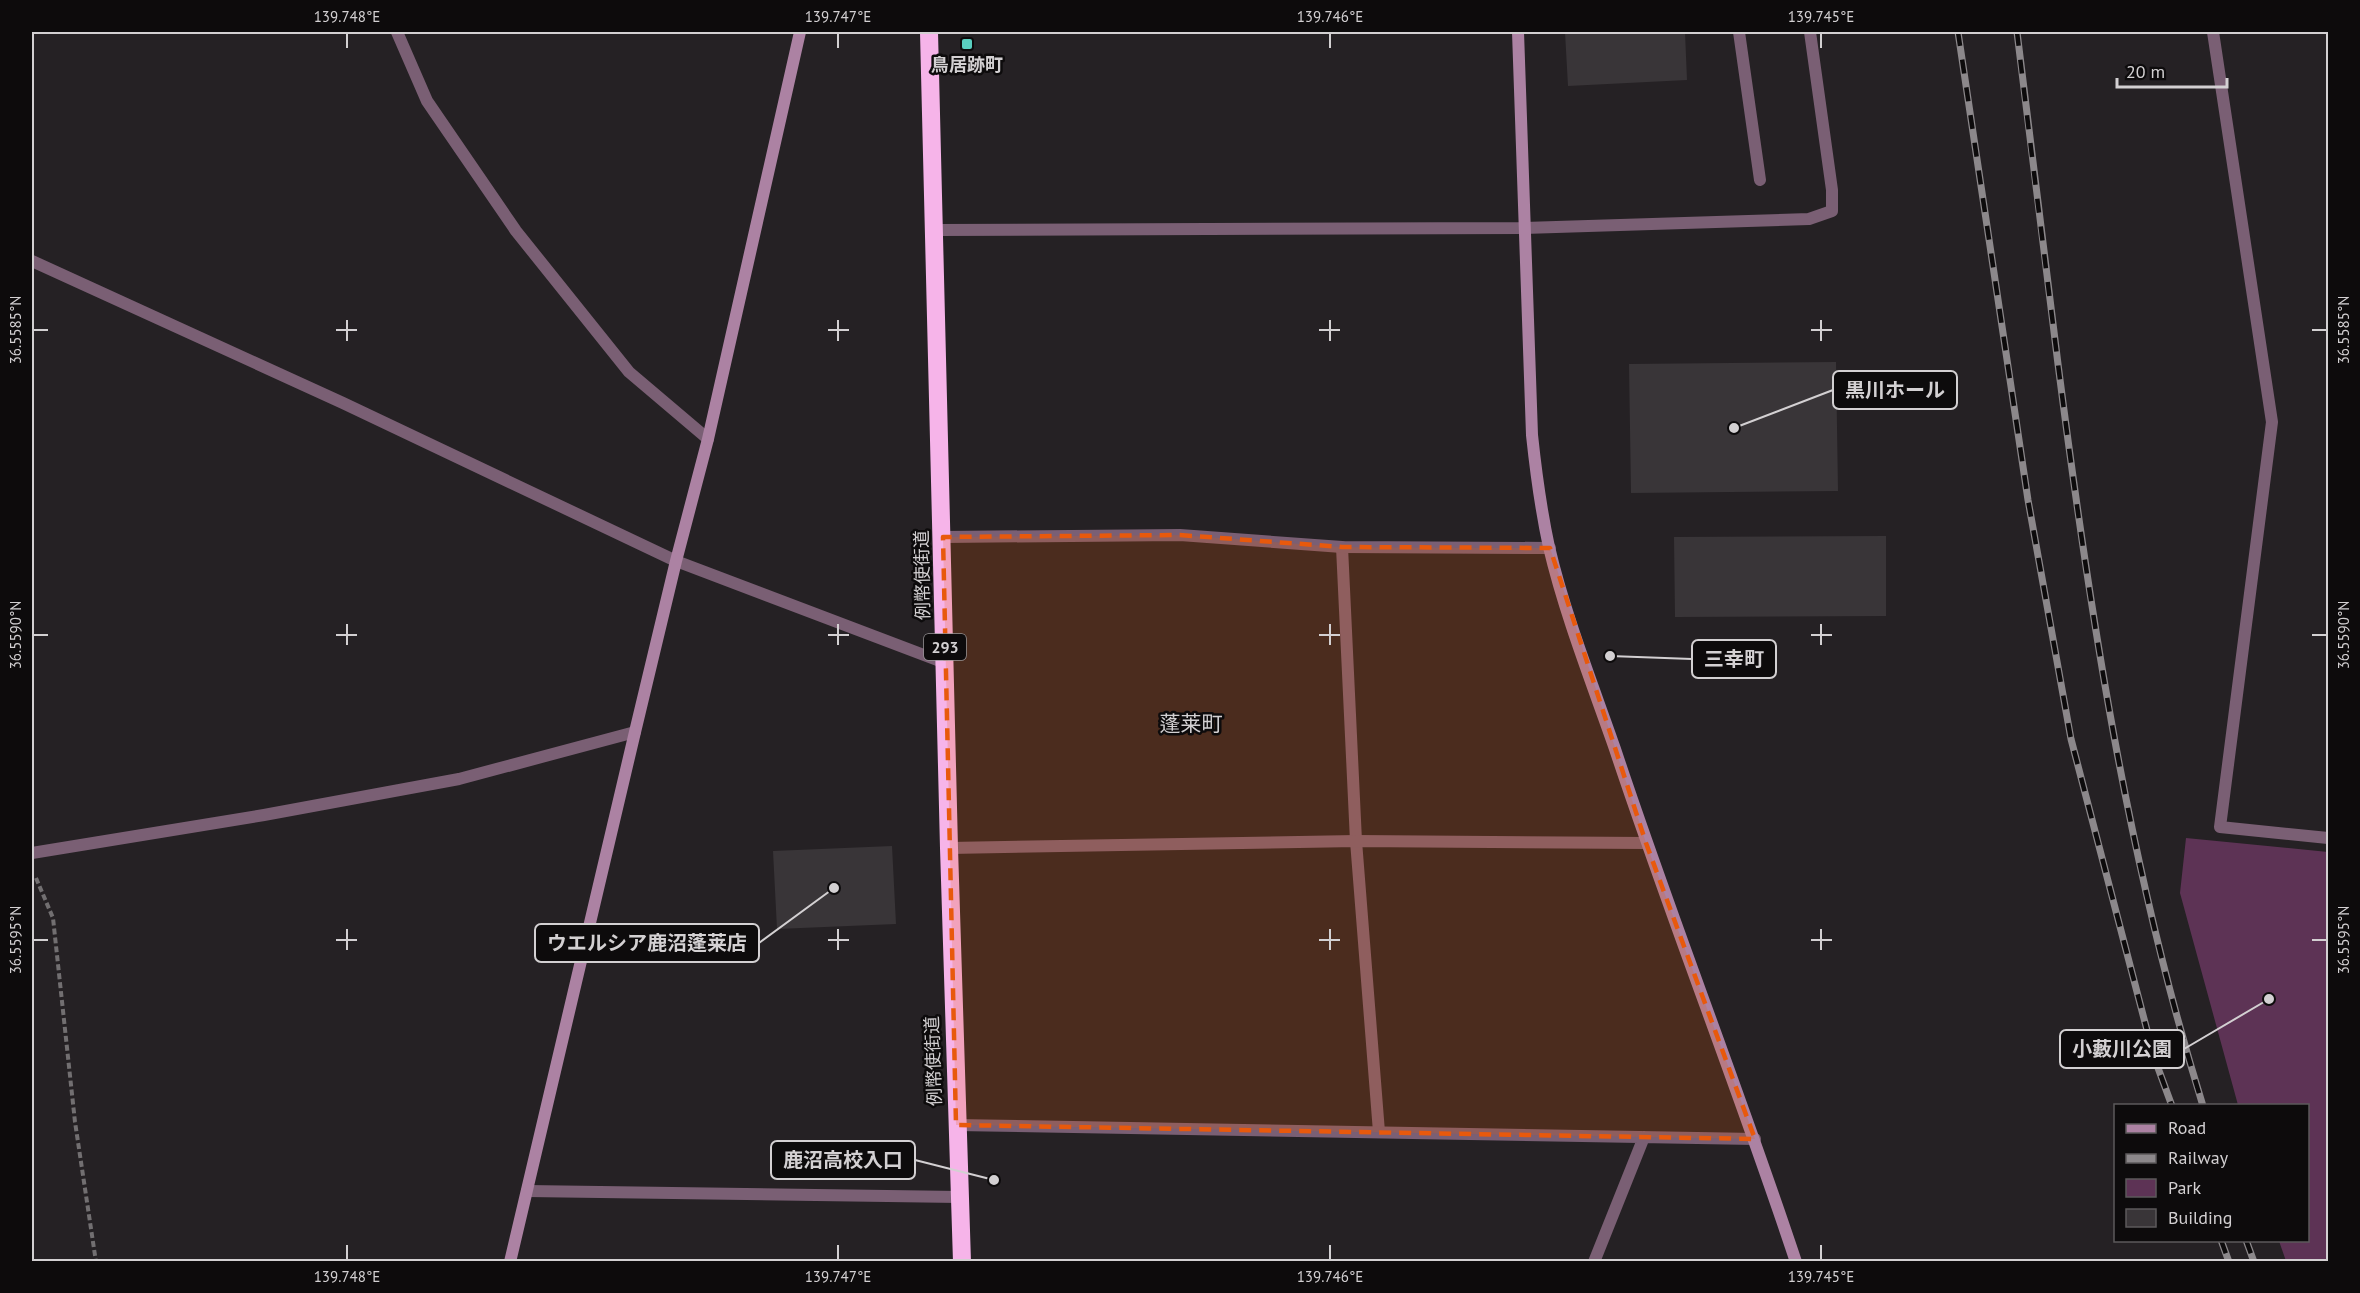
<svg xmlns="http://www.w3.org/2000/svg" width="2360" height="1293" font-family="'PT Sans','Noto Sans JP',sans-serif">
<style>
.green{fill:#5d3355}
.building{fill:#393538}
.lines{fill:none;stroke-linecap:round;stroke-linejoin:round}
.path{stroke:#726f71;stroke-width:4;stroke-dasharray:6 3;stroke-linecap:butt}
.lane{stroke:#7a5f74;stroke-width:12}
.street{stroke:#7a5f74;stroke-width:12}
.secondary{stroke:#ac82a3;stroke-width:12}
.highway{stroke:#f6b4e9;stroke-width:18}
.rail-casing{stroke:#8c888b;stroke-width:7}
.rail{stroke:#0d0b0c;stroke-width:4.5;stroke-dasharray:14;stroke-linecap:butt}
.marked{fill:#e8590c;fill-opacity:0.2;stroke:#e8590c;stroke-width:4.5;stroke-dasharray:12 8;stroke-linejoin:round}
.ticks{fill:none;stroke:#d3d0d2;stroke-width:2}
.poi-dot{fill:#59cebf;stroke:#0d0b0c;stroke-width:2}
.labels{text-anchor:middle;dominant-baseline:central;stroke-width:5;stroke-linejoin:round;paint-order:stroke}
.shield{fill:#0d0b0c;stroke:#989597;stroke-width:1.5}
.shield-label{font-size:16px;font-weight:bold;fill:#d3d0d2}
.poi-label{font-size:18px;font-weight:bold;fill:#d3d0d2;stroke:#0d0b0c}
.street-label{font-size:18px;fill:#d3d0d2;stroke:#0d0b0c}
.quarter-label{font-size:21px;fill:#d3d0d2;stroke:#0d0b0c}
.leader{fill:none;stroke:#d3d0d2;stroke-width:2}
.callout-dot{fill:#d3d0d2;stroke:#0d0b0c;stroke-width:2}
.callout{fill:#0d0b0c;stroke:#d3d0d2;stroke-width:2}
.callout-label{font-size:20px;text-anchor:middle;font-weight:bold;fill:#d3d0d2}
.neatline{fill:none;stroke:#d3d0d2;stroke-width:2}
.ticks-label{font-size:15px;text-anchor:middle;fill:#d3d0d2}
</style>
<rect width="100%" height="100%" fill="#252124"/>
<path class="green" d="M2186 838 2328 852V1261H2286L2279 1241 2308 1240V1106L2238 1105 2180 893Z"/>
<path class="building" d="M1565 32H1685L1687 80 1568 86Z
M1836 362 1838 491 1631 493 1629 364Z
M1886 536V616L1675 617 1674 537Z
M892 846 896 924 777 929 773 851Z"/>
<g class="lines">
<path class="path" d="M36 878 53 918 75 1122 96 1262"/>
<path class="lane" d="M1739 32 1760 180
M1342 547 1356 841 1379 1132"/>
<path class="street" d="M397 32 427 101 516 231 629 372 708 439
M2213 32 2272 422 2220 827 2328 838
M936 230 1524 228 1809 219 1832 211V190L1810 32
M32 261 343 403 676 561 945 663
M943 537 1180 535 1342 547 1550 548
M949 848 1356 841 1646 843
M32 853 264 815 459 779 635 732
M956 1125 1755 1139
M527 1191 959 1197
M1594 1262 1644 1137"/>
<path class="secondary" d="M1518 32 1532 435C1536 473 1541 510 1549 547 1565 615 1592 683 1615 749 1672 921 1739 1090 1796 1262
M510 1262 635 732 676 561 708 439 800 32"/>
<path class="highway" d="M929 32 949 848 962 1262"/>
<g class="rail-casing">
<path id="rail" d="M1958 32 2028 500 2071 739 2154 1057 2172 1106
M2017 32C2030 142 2044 253 2058 364 2090 614 2128 864 2203 1106
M2221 1240 2229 1262
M2246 1240 2254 1262"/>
</g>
<use href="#rail" class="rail"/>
</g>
<path class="marked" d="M1180 535 1342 547 1550 548 1646 843 1755 1139 956 1125 943 537Z"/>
<path class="ticks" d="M347 33V48M838 33V48M1330 33V48M1821 33V48M347 320V341M838 320V341M1330 320V341M1821 320V341M33 330H48M336 330H357M828 330H849M1319 330H1340M1811 330H1832M2312 330H2327M347 624V645M838 624V645M1330 624V645M1821 624V645M33 635H48M336 635H357M828 635H849M1319 635H1340M1811 635H1832M2312 635H2327M347 929V950M838 929V950M1330 929V950M1821 929V950M33 940H48M336 940H357M828 940H849M1319 940H1340M1811 940H1832M2312 940H2327M347 1245V1260M838 1245V1260M1330 1245V1260M1821 1245V1260"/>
<rect class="poi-dot" x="961" y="38" width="12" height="12" rx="3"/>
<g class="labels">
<rect class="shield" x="924" y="634" width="42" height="26" rx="4.5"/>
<g class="shield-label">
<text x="945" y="647">293</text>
</g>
<g class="poi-label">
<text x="967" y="64">鳥居跡町</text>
</g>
<g class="street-label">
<text transform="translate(922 575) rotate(-91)">例幣使街道</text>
<text transform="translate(933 1061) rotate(-92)">例幣使街道</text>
</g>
<g class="quarter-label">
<text x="1191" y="723">蓬莱町</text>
</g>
</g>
<path class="leader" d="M1734 428L1833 390M1610 656L1692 659M834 888L759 943M2269 999L2184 1049M994 1180L915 1160"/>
<g class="callout-dot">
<circle cx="1734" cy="428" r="6"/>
<circle cx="1610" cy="656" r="6"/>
<circle cx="834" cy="888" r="6"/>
<circle cx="2269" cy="999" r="6"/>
<circle cx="994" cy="1180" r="6"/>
</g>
<g class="callout">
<rect x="1833" y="371" width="124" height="38" rx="6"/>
<rect x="1692" y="640" width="84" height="38" rx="6"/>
<rect x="535" y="924" width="224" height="38" rx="6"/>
<rect x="2060" y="1030" width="124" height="38" rx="6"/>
<rect x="771" y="1141" width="144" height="38" rx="6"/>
</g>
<g class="callout-label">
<text x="1895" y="397">黒川ホール</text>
<text x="1734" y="666">三幸町</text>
<text x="647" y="950">ウエルシア鹿沼蓬莱店</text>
<text x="2122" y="1056">小藪川公園</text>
<text x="843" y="1167">鹿沼高校入口</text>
</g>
<rect width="2360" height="1293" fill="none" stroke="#0d0b0c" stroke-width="66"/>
<rect x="2114" y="1104" width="195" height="138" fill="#0d0b0c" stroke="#5c5a5b" stroke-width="1.5"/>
<rect x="2126" y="1124" width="30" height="9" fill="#ac82a3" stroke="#5c5a5b" stroke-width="1.5"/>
<text x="2168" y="1134" font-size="18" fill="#d3d0d2">Road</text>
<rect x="2126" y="1154" width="30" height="9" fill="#8c888b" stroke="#5c5a5b" stroke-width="1.5"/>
<text x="2168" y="1164" font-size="18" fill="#d3d0d2">Railway</text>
<rect x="2126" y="1179" width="30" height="18" fill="#5d3355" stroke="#5c5a5b" stroke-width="1.5"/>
<text x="2168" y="1194" font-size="18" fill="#d3d0d2">Park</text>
<rect x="2126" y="1209" width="30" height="18" fill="#393538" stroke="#5c5a5b" stroke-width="1.5"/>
<text x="2168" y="1224" font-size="18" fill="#d3d0d2">Building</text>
<path d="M2117 78v9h110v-9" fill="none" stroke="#d3d0d2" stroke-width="3"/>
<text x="2126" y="78" font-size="18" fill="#d3d0d2" stroke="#0d0b0c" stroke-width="4.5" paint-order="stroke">20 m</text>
<rect x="33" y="33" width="2294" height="1227" class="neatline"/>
<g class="ticks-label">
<text x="347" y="22">139.748°E</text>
<text x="838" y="22">139.747°E</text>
<text x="1330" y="22">139.746°E</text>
<text x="1821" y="22">139.745°E</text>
<text transform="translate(2344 330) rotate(-90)" y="5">36.5585°N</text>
<text transform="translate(16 330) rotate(-90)" y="5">36.5585°N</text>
<text transform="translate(2344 635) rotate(-90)" y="5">36.5590°N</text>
<text transform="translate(16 635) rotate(-90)" y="5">36.5590°N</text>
<text transform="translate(2344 940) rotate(-90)" y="5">36.5595°N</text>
<text transform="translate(16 940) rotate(-90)" y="5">36.5595°N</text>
<text x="347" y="1282">139.748°E</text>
<text x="838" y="1282">139.747°E</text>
<text x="1330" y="1282">139.746°E</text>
<text x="1821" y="1282">139.745°E</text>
</g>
</svg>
